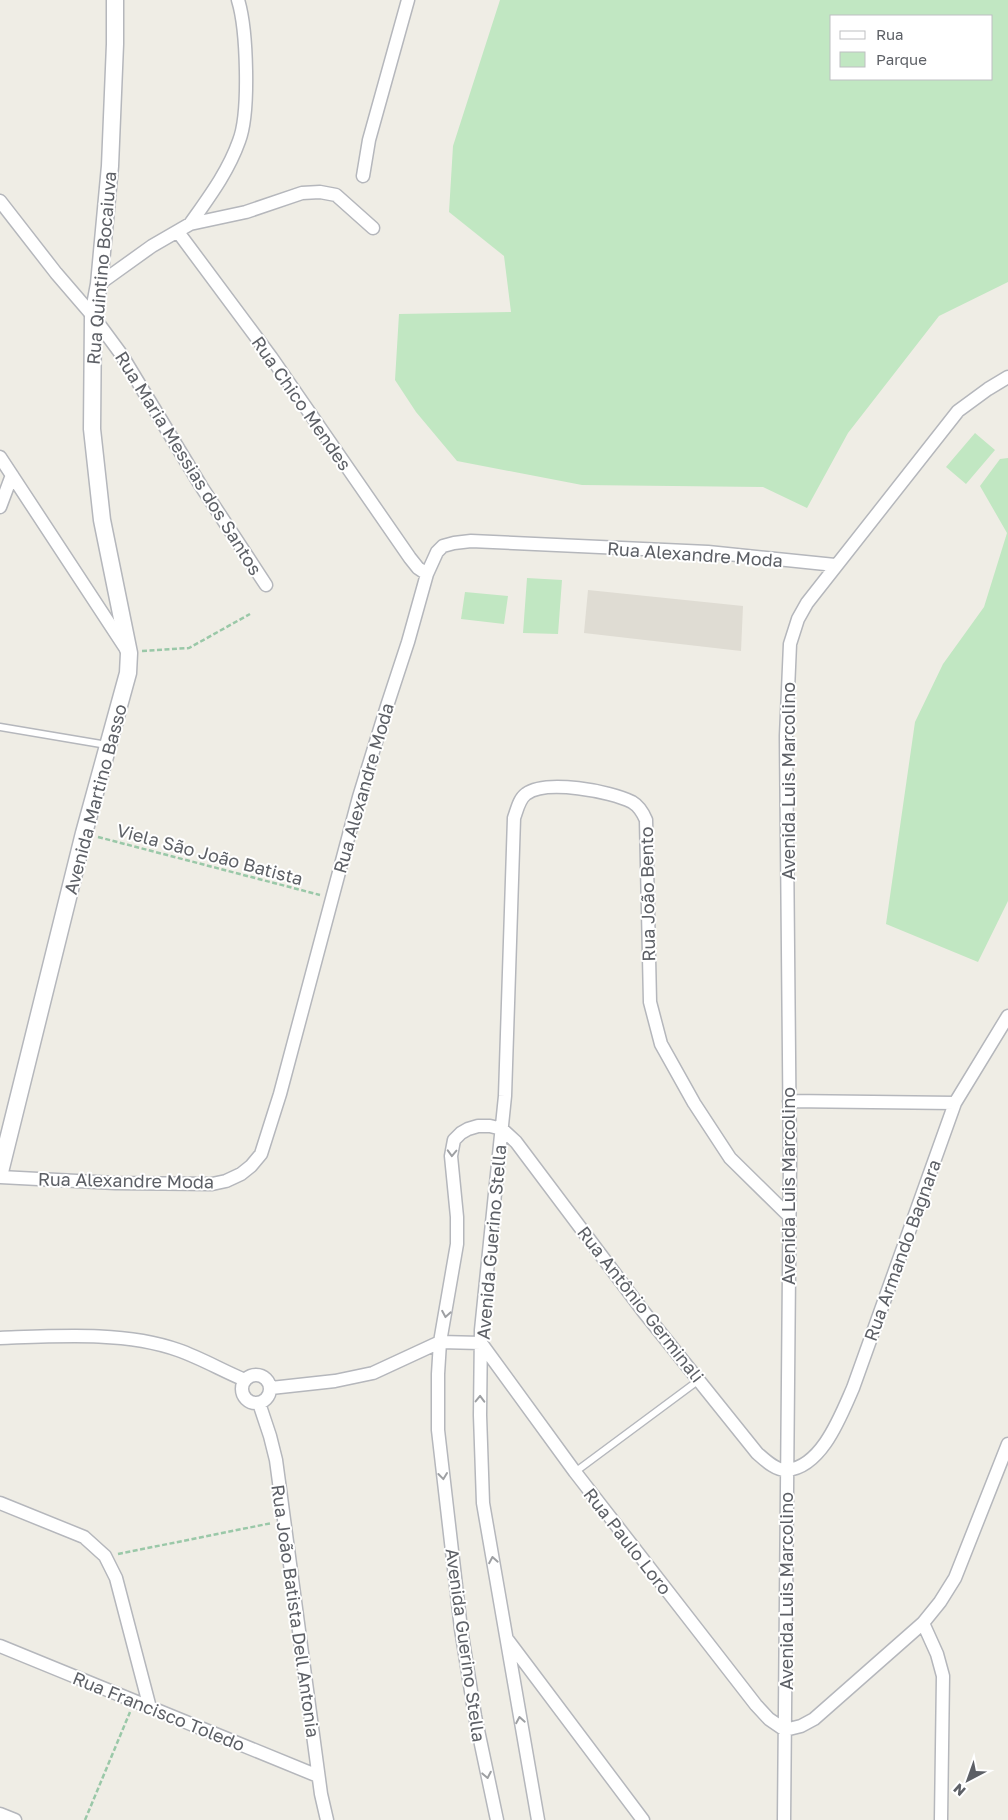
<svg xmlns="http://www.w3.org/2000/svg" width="1008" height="1820" font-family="'Golos Text',sans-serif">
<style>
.education{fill:#dfdcd3}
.green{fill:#c1e7c2;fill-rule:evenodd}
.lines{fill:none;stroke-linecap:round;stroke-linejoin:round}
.service-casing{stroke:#b5b7bc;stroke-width:9}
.minor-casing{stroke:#b5b7bc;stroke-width:15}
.tertiary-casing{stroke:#b5b7bc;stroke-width:19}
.path{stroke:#9ac8a8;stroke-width:2.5;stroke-dasharray:5 2.5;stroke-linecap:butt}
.service{stroke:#fff;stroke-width:6}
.minor{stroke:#fff;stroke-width:12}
.tertiary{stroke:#fff;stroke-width:16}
.oneway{stroke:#9ea0a3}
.labels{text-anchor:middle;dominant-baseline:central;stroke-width:4;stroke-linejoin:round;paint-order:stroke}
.street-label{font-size:18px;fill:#5d6066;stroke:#fff}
</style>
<rect width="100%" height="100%" fill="#efede5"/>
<path class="education" d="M588 590 743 606 741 651 584 633Z"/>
<path class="green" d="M500 0H1008V282L939 316 848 433 807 508 763 487 582 485 457 461 416 412 395 380 399 314 511 312 504 256 449 212 453 146ZM832 16H992V79H832Z
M975 433 995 450 966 484 946 467Z
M1008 458V901L978 962 886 924 915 722 943 664 984 607 1007 533 980 486 1000 459Z
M527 578 562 580 558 634 523 633Z
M465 592 508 596 504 624 461 619Z"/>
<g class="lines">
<g class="service-casing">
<path id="service" d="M0 727 107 745
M575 1472 699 1380"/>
</g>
<g class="minor-casing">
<path id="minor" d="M363 176 369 140 408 0
M0 201 56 273 93 316 121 354 201 486 266 585
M190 224C209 197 228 172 239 141 250 113 247 29 238 0
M178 232 271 357 410 558 418 568 427 574
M99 284 152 246 190 224 246 212 302 193 320 192 336 195 373 228
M0 457 126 649
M0 507 12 475
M789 1101 955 1103
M0 1177 115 1183 212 1184 226 1181 241 1174 251 1166 261 1154 280 1094 359 797 387 706 408 642 427 574 437 552 443 546 454 543 471 541 708 552 835 565
M0 1338C56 1336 125 1331 178 1350 201 1358 223 1371 245 1380
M242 1389a14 14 0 1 1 28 0a14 14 0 1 1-28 0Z
M271 1388 335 1381 373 1373 440 1342 481 1343 575 1472 756 1705 769 1719 785 1730 801 1726 814 1719 923 1623 940 1602 955 1578 1008 1444
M259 1403 270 1436 276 1460 321 1794 327 1820
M0 1503 84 1537 105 1556 116 1578 150 1708
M923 1623 937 1654 943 1676 941 1820
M507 1639 643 1820
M0 1646 318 1776
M0 1814 15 1820
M497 1820 475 1716 461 1629 438 1430V1374L440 1342 457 1244V1217L451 1156 454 1140 461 1133 468 1129 478 1126H490L502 1129 516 1142 643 1311 757 1453C765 1460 776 1471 787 1470 822 1467 841 1415 853 1388L955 1103 1008 1016
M538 1820 483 1503 480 1415 481 1330 505 1096 514 818C517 810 519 799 526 794 546 779 610 791 632 802 639 806 643 813 646 820L650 1002 661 1044 694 1103 730 1158 788 1215
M784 1820 790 1162 786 736 790 644 798 619 807 603 958 411 988 389 1008 377"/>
</g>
<g class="tertiary-casing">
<path id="tertiary" d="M0 1172 84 833 128 673 129 653 102 520 92 429 93 316 99 284 110 166 115 44V0"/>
</g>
<path class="path" d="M142 651 189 648 250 614
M98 837 320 895
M118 1554 272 1523
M85 1820 130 1712"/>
<use href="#service" class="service"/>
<use href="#minor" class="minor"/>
<use href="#tertiary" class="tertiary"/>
</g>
<defs><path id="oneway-chevron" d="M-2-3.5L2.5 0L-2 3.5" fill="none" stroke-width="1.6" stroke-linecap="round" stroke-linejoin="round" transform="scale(1.25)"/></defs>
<g class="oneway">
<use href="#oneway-chevron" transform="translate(452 1153) rotate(92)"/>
<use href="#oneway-chevron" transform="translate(446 1314) rotate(100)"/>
<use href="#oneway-chevron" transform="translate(480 1399) rotate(-89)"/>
<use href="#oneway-chevron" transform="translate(443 1476) rotate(83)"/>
<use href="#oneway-chevron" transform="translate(493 1560) rotate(-100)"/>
<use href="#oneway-chevron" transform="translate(520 1720) rotate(-100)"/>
<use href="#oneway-chevron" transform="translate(487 1775) rotate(79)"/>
</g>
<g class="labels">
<g class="street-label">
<text transform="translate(101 268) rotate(-85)">Rua Quintino Bocaiuva</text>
<text transform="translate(302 403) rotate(55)">Rua Chico Mendes</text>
<text transform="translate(189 463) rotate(58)">Rua Maria Messias dos Santos</text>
<text transform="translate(695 554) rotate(4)">Rua Alexandre Moda</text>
<text transform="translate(788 781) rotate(-90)">Avenida Luis Marcolino</text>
<text transform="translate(363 788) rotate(-74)">Rua Alexandre Moda</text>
<text transform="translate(95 799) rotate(-75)">Avenida Martino Basso</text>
<text transform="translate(210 854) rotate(15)">Viela São João Batista</text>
<text transform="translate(647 894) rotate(-91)">Rua João Bento</text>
<text transform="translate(126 1180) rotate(1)">Rua Alexandre Moda</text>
<text transform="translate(788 1186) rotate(-90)">Avenida Luis Marcolino</text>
<text transform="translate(491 1242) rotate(-85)">Avenida Guerino Stella</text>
<text transform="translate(902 1250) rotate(-70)">Rua Armando Bagnara</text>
<text transform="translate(641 1304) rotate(52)">Rua Antônio Germinali</text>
<text transform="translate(628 1541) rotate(52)">Rua Paulo Loro</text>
<text transform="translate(786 1591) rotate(-90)">Avenida Luis Marcolino</text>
<text transform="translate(296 1611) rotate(82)">Rua João Batista Dell Antonia</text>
<text transform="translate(466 1645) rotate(82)">Avenida Guerino Stella</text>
<text transform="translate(159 1711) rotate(22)">Rua Francisco Toledo</text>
</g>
</g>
<rect x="830" y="15" width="162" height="65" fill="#ffffff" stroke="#bebfc2"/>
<rect x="840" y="31" width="25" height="8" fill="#ffffff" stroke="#bebfc2"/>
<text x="876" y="40" font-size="15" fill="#5d6066">Rua</text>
<rect x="840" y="52" width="25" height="15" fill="#c1e7c2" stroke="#bebfc2"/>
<text x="876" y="65" font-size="15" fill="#5d6066">Parque</text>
<g transform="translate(968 1780) rotate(221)" stroke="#ffffff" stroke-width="4" paint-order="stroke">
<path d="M0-4L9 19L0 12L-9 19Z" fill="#5d6066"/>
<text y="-8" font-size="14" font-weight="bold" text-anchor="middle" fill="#5d6066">N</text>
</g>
</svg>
